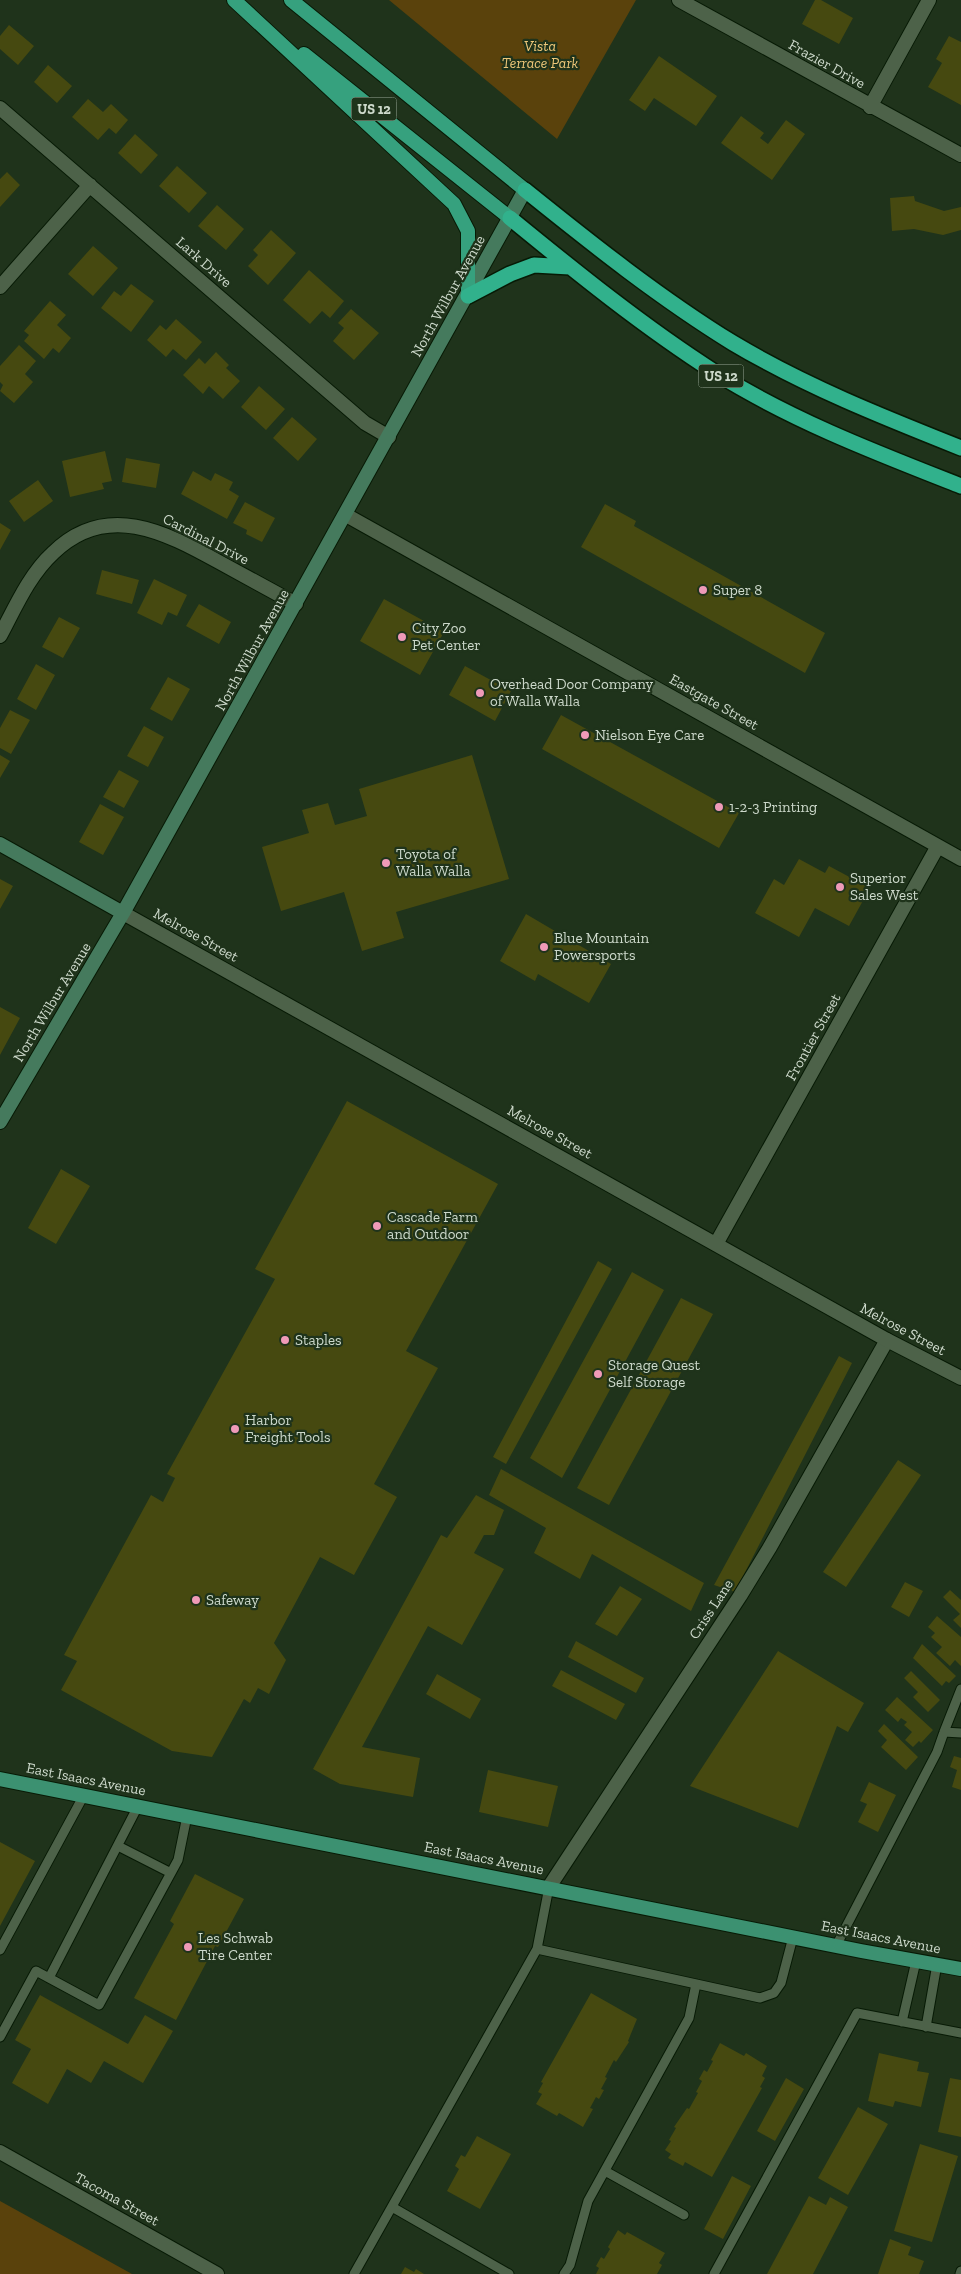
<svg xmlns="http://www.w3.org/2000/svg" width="961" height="2274" font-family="'Zilla Slab',serif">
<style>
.park{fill:#5a420c}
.building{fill:#464910}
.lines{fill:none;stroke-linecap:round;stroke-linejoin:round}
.service-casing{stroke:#071a05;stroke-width:11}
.minor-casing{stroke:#071a05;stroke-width:16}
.tertiary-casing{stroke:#071a05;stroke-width:16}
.secondary-casing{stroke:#071a05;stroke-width:16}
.primary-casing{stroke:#071a05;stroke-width:16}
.trunk-casing{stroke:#071a05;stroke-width:16}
.motorway-casing{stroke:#071a05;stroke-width:18}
.service{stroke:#4d6249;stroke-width:9}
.minor{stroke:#4d6249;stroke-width:14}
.tertiary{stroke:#4d6249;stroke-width:14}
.secondary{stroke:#457a5d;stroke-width:14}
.primary{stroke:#3c9171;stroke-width:14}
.trunk{stroke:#36a17e;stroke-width:14}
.motorway{stroke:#31b18c;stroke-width:15}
.poi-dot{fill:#ef9ab8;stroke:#1f331b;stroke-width:2}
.labels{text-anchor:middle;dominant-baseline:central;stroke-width:4.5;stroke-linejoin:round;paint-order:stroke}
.shield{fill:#1f331b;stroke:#99a796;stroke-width:1}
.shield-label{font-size:14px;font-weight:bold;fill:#cdd9cb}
.park-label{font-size:15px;font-style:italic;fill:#eec779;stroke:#1f331b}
.street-label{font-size:15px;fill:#cdd9cb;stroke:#1f331b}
.poi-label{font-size:15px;fill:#cdd9cb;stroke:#1f331b;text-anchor:start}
</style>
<rect width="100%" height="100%" fill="#1f331b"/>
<path class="park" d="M389 0H636L557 139Z
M0 2201 132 2274H0Z"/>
<path class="building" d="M815 0H821L853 18 839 44 802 24Z
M9 25 34 46 18 65 0 49V36Z
M949 36 961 42V105L928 87 942 63 936 59Z
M659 56 717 96 696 126 654 98 645 111 629 100Z
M48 65 72 86 57 103 34 82Z
M88 99 103 112 111 104 128 120 116 134 109 128 98 140 72 117Z
M741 116 764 133 760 138 768 144 786 120 805 134 772 180 721 143Z
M135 134 158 155 141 174 118 153Z
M177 166 207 193 189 213 159 186Z
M7 172 20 185 0 207V179Z
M914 196 915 201 944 211 961 207V230L943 235 914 229 892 231 890 198Z
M217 205 244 229 226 250 198 226Z
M271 230 296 253 268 285 248 266 258 255 253 250Z
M93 246 118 268 93 296 68 274Z
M309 270 344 301 330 318 322 311 310 324 283 300Z
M131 284 154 301 131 332 101 308 114 291 121 296Z
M50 301 66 315 57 325 71 338 59 353 53 348 44 359 24 341 29 335 24 331Z
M351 309 379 333 354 360 333 341 344 328 338 323Z
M176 319 202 342 186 360 173 349 166 357 147 340 160 325 166 330Z
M19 345 36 361 25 374 33 382 14 403 0 391 3 385 0 382V366Z
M216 352 229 365 226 368 240 381 223 399 209 386 203 394 183 375 199 358 205 364Z
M259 386 285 409 266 430 241 407Z
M292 417 317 439 298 461 273 438Z
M105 451 112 481 102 483 104 489 70 497 62 461Z
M126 458 160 464 156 488 122 482Z
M193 471 211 481 215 473 233 482 229 490 239 496 227 519 181 494Z
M38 480 53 501 24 522 9 501Z
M245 502 275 518 262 542 246 534 247 530 233 523Z
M605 504 636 521 634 526 825 633 805 673 581 547Z
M0 523 11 530 0 550Z
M102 570 139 580 132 604 96 594Z
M154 579 187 595 177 616 168 612 162 625 137 613Z
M384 599 444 632 420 675 360 641Z
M199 604 231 622 219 644 186 626Z
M59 617 80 628 63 658 42 647Z
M36 664 55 675 36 710 17 699Z
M465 666 511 691 495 721 449 695Z
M168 677 190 689 172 721 150 709Z
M10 710 30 720 11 754 0 748V728Z
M561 715 739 813 719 848 542 749Z
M144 726 164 737 148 767 127 756Z
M0 755 10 761 0 778Z
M472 755 509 879 396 912 404 938 362 951 344 892 281 911 262 847 309 833 302 810 328 803 335 825 367 816 359 789Z
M119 770 139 781 124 808 103 797Z
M100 804 124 817 103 855 79 842Z
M799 859 825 873 829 866 870 888 849 926 815 908 799 937 755 913 774 879 784 885Z
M0 879 13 886 0 909Z
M526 914 611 964 589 1003 538 974 535 981 500 961Z
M0 1007 20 1018 0 1055Z
M347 1101 498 1184 406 1351 438 1368 374 1484 397 1497 354 1575 320 1557 274 1643 286 1660 269 1694 258 1688 250 1703 244 1699 212 1757 172 1751 61 1690 77 1661 64 1655 151 1495 163 1502 175 1478 167 1474 275 1279 255 1269Z
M61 1169 90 1186 56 1244 28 1228Z
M598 1261 612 1269 506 1464 493 1457Z
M632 1272 664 1290 562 1478 530 1458Z
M681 1298 713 1314 609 1505 577 1488Z
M839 1356 852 1363 735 1592 714 1585Z
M898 1460 921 1475 846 1587 823 1572Z
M501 1469 704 1583 691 1611 592 1554 580 1579 534 1553 546 1528 489 1495Z
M476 1495 504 1510 494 1535H484L474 1553 504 1569 462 1645 428 1626 362 1747 420 1758 413 1797 340 1784 313 1769 441 1535 447 1538Z
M905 1582 923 1591 909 1617 891 1607Z
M620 1586 642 1599 617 1636 595 1624Z
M950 1590 961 1600V1628L953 1620 960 1614 943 1597Z
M937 1616 961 1637V1666L955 1660 950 1666 936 1653 942 1647 931 1637 935 1633 928 1627Z
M576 1641 644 1678 636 1693 568 1657Z
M922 1644 956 1676 949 1683 946 1681 942 1686 913 1658Z
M778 1651 864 1703 848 1732 837 1726 798 1828 690 1786Z
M561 1670 625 1704 616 1720 552 1686Z
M911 1671 940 1700 928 1712 913 1697 918 1692 904 1678Z
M437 1674 481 1699 470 1719 426 1694Z
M897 1697 933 1730 921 1743 919 1741 913 1747 905 1740 912 1732 904 1725 907 1722 901 1718 898 1722 885 1710Z
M884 1724 918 1757 906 1770 881 1747 887 1740 878 1731Z
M954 1756 961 1758V1790L952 1787 957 1770 950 1767Z
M488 1770 558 1786 548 1827 479 1812Z
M869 1782 896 1795 878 1832 858 1822 867 1804 860 1801Z
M0 1842 35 1861 0 1926Z
M195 1874 244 1899 218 1947 215 1946 176 2020 134 1998 174 1924 170 1921Z
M591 1993 637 2019 628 2041 629 2042 616 2062 614 2060 605 2077 607 2078 601 2089 604 2090 599 2099 596 2097 590 2108 593 2109 583 2127 559 2113 557 2116 536 2104 542 2094 538 2092 543 2083 541 2082Z
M40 1995 128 2044 145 2015 173 2031 143 2083 104 2061 91 2083 67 2069 48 2104 12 2083 31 2049 15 2040Z
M720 2043 744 2056 746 2053 767 2066 762 2076 765 2078 760 2087 762 2088 712 2177 685 2162 683 2166 668 2158 671 2154 665 2150 671 2141 669 2140 676 2128 674 2127 687 2108 689 2109 698 2093 696 2092 702 2081 699 2079 704 2070 707 2072 713 2061 711 2060Z
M879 2053 919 2062 917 2071 929 2073 921 2107 895 2101 893 2107 868 2101Z
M786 2078 804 2089 775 2141 757 2131Z
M950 2078 961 2080V2137L938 2132Z
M858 2107 888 2124 848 2195 818 2178Z
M477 2136 511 2154 480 2209 447 2191 459 2169 455 2166 461 2155 465 2157Z
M920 2144 958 2156 932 2242 894 2231Z
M732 2176 751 2186 723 2239 704 2229Z
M809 2196 826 2205 830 2197 848 2207 813 2274H767Z
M618 2230 625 2235 627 2232 665 2253 659 2263 662 2265 657 2274H596L599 2268 596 2266 601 2257 604 2259 610 2249 608 2247Z
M890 2239 911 2247 908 2255 924 2261 919 2274H878Z
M405 2267 414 2272 416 2269 424 2274H401Z"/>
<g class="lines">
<g class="service-casing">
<path id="service" d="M961 1689 944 1732 961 1733
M118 1846 171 1873
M549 1887 537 1949 760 1998 774 1993 781 1983 793 1937
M836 1946 937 1752 944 1732
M0 1950 84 1795
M49 1978 138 1806
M902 2022 916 1961
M926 2027 937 1964
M0 2037 36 1971 99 2005 178 1860 187 1816
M605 2171 684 2215
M392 2207 509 2274
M354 2274 537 1949
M564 2274 570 2265 588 2201 689 2018 696 1984
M714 2274 857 2013 961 2033
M960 2274 961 2271"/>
</g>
<g class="minor-casing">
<path id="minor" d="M679 0 961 155
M870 107 929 0
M0 108 365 423 389 437
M0 287 90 185
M346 515 961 859
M0 636C15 608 29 575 53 553 106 501 165 532 219 562 245 576 270 590 296 604
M716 1244 938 846
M549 1887 740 1596 770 1547 887 1340
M0 2152 217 2274"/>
</g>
<g class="tertiary-casing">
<path id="tertiary" d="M123 913 887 1340 961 1378"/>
</g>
<g class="secondary-casing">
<path id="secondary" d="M0 844 123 913
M0 1122 123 913 525 190"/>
</g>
<g class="primary-casing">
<path id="primary" d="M0 1779 861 1951 961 1969"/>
</g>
<g class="trunk-casing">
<path id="trunk" d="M234 0 454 204 468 231V296
M291 0 525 190
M304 54 510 218"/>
</g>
<g class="motorway-casing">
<path id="motorway" d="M525 190C592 244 660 298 733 343 805 386 883 417 961 448
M510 218C576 272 644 327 716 373 793 421 877 453 961 486
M468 296 510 274 534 265 570 267"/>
</g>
<use href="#service" class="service"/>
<use href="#minor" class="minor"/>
<use href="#tertiary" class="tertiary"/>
<use href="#secondary" class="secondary"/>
<use href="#primary" class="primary"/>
<use href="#trunk" class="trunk"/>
<use href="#motorway" class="motorway"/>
</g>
<g class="poi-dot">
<circle cx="703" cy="590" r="5"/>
<circle cx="402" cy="637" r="5"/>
<circle cx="480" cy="693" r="5"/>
<circle cx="585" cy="735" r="5"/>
<circle cx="719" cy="807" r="5"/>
<circle cx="386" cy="863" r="5"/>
<circle cx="840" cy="887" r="5"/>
<circle cx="544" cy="947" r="5"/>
<circle cx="377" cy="1226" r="5"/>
<circle cx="285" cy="1340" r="5"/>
<circle cx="598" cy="1374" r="5"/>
<circle cx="235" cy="1429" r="5"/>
<circle cx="196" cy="1600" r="5"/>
<circle cx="188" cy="1947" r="5"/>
</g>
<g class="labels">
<g class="shield">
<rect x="351.5" y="97.5" width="45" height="23" rx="4"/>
<rect x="698.5" y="364.5" width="45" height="23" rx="4"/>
</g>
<g class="shield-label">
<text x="374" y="109">US 12</text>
<text x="721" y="376">US 12</text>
</g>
<g class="park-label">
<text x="540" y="46">Vista<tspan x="540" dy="17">Terrace Park</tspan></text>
</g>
<g class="street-label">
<text transform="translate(827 64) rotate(29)">Frazier Drive</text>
<text transform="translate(204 262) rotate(41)">Lark Drive</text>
<text transform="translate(448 296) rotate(-61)">North Wilbur Avenue</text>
<text transform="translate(206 539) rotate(27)">Cardinal Drive</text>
<text transform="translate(252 650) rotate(-61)">North Wilbur Avenue</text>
<text transform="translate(714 702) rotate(29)">Eastgate Street</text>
<text transform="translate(196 935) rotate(29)">Melrose Street</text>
<text transform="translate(52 1002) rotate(-59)">North Wilbur Avenue</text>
<text transform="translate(813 1037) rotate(-61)">Frontier Street</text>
<text transform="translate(550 1132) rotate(29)">Melrose Street</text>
<text transform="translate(903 1329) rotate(28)">Melrose Street</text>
<text transform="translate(711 1609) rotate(-57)">Criss Lane</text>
<text transform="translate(86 1779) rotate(11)">East Isaacs Avenue</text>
<text transform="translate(484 1858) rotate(11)">East Isaacs Avenue</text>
<text transform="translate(881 1937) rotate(11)">East Isaacs Avenue</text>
<text transform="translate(117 2199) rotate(29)">Tacoma Street</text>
</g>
<g class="poi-label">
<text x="713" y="590">Super 8</text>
<text x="412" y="628">City Zoo<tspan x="412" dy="17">Pet Center</tspan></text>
<text x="490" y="684">Overhead Door Company<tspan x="490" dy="17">of Walla Walla</tspan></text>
<text x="595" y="735">Nielson Eye Care</text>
<text x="729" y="807">1-2-3 Printing</text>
<text x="396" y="854">Toyota of<tspan x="396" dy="17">Walla Walla</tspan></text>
<text x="850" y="878">Superior<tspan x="850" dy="17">Sales West</tspan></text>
<text x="554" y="938">Blue Mountain<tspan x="554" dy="17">Powersports</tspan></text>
<text x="387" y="1217">Cascade Farm<tspan x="387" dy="17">and Outdoor</tspan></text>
<text x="295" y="1340">Staples</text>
<text x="608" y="1365">Storage Quest<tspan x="608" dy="17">Self Storage</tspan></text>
<text x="245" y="1420">Harbor<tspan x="245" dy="17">Freight Tools</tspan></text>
<text x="206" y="1600">Safeway</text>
<text x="198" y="1938">Les Schwab<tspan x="198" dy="17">Tire Center</tspan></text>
</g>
</g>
</svg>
